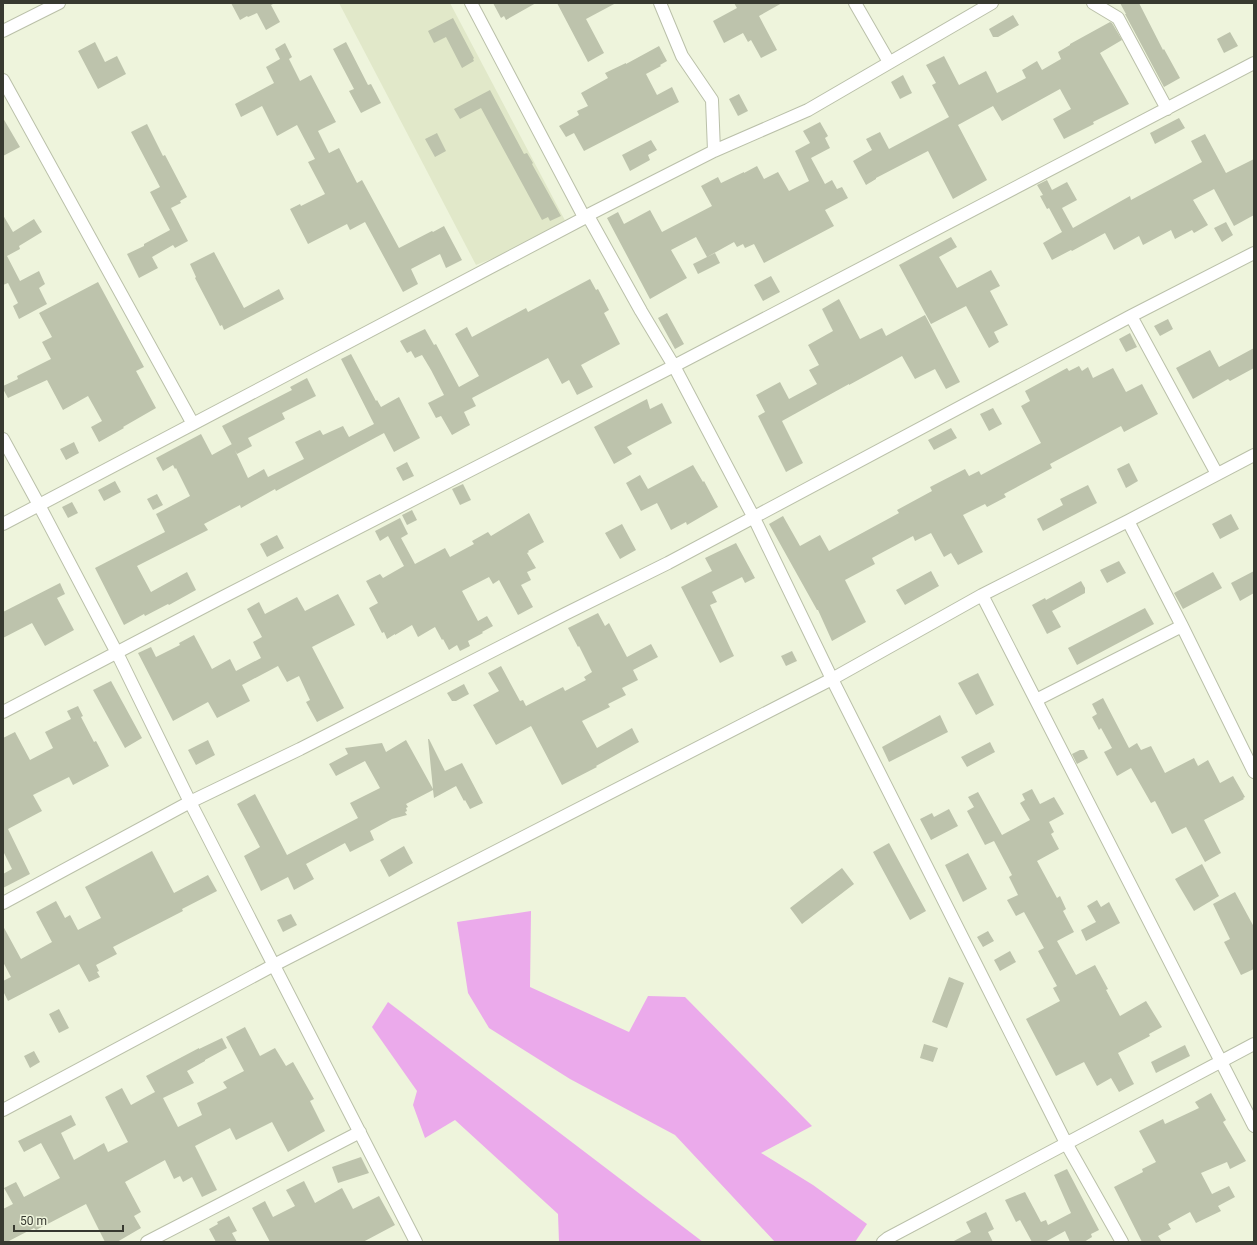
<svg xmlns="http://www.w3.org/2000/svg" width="1257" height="1245" font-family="Roboto,sans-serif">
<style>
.built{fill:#e1e8c9}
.water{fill:#ebaaeb}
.building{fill:#bdc3ac}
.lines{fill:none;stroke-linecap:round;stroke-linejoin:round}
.street-casing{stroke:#bac0a9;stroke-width:14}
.street{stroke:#fff;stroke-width:12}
</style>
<rect width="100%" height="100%" fill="#eef4dc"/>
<path class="built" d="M339 3H450L569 228 476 265Z"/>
<path class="water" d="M531 911 530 987 629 1032 648 996 685 997 812 1126 761 1153 813 1185 867 1224 855 1242H775L675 1135 570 1079 489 1028 468 993 457 922Z
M388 1002 703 1242H559L558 1214 455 1120 425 1138 413 1105 417 1091 372 1027Z"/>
<path class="building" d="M231 3H275L271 5 280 22 266 30 257 13 248 17 247 16 240 20Z
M493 3H536L506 20 504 16 501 18Z
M557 3H616L586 19 604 53 588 62Z
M734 3H782L759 16 777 50 761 58 751 40 748 42 743 33 724 43 713 21 737 8Z
M1120 3H1139L1163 50 1164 49 1180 78 1164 87 1125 14H1126Z
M1013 15 1019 25 998 37H993L989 29Z
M453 18 474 58 473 59 474 61 462 68 446 37 434 43 428 31Z
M1110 22 1112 23 1122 40 1100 53 1129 104 1093 122 1094 124 1064 139 1053 119 1071 109 1060 89 1002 121 993 106 958 125 987 180 953 199 928 151 876 178V179L866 185 853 161 872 150 866 139 880 132 889 149 949 117 932 85 936 83 926 65 944 56 959 85 986 71 997 93 1026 78 1022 70 1037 61 1042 70 1061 59 1058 52 1070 45V44Z
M1230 32 1238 46 1224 53 1217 39Z
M95 42 105 62 117 56 126 74 98 89 78 51Z
M346 42 368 85 371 84 381 103 361 113 349 91 354 89 333 49Z
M285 43 292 57 289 59 300 81 311 75 336 122 318 131 329 153 339 148 357 183 362 180 399 248 432 231 433 232 444 226 462 260 446 268 440 254 411 269 418 284 403 292 365 222 350 230 347 224 308 244 290 209 300 204 301 206 325 194 308 162 315 159 297 125 277 136 262 106 241 117 235 104 274 83 266 67 280 59 275 49Z
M659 46 667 61 660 65 661 66 646 74 657 95 672 87 679 102 584 151 574 133 566 137 559 126 579 115 577 111 588 106 581 93 608 78 605 73 626 63V64Z
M903 75 912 93 900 99 891 82Z
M490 90 524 154 527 153 533 163 532 164 561 216 550 221 548 217 542 220 481 108 460 119 454 109Z
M739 94 748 111 738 116 729 99Z
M3 118 20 147 3 156Z
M1179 118 1185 128 1155 144 1150 133Z
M820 122 828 136 825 138 830 148 811 158 825 184 832 180 837 189 842 187 848 198 825 210 834 226 764 263 754 244 745 248 743 244 737 247 734 242 707 257 696 237 671 250 687 278 650 299 607 218 618 212 624 224 650 210 662 232 712 206 701 186 718 177 721 183 744 172V173L757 166 764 179 778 172 789 191 809 181 795 151 810 143 803 131Z
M147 124 163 156 165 155 187 197 180 201 181 203 171 208 188 241 175 248 173 245 152 257 158 268 139 278 127 254 144 246V244L170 230 150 192 160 187 131 132Z
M437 133 446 151 435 157 425 139Z
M1205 134 1226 173 1254 159V215L1234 226 1214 189 1193 200 1208 225 1194 233 1192 230 1175 239 1171 230 1143 245 1139 236 1114 250 1105 233 1072 251 1071 250 1052 260 1043 243 1062 232 1049 208 1047 209 1040 196 1043 195 1037 185 1047 180 1052 190 1067 182 1077 200 1062 208 1073 228 1130 196 1131 200 1202 162 1191 141Z
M651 140 657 150 648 155 650 160 630 171 622 155Z
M3 215 13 232 34 219 42 232 19 246 20 249 7 256 20 281 39 271 45 284 39 288 47 304 19 319 13 306 18 303 8 283 3 285Z
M1226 222 1233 235 1222 242 1214 228Z
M951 237 957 247 939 257 957 288 991 270 1000 286 990 291 1008 325 994 332 999 342 989 348 966 306 931 324 899 265Z
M214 252 244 308 279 289 284 299 224 330 222 325 220 326 215 316 195 278 196 277 190 264Z
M715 253 720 263 698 274 693 264Z
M771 276 780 292 763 301 754 285Z
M590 279 596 290 598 289 609 310 604 313 620 344 581 365 593 387 577 395 569 380 562 384 548 358 472 398 476 406 464 412 470 425 452 435 441 416 436 418 428 403 444 395 431 370 422 355 415 358 411 351 407 353 400 341 425 329 434 345 436 344 459 387 479 376 455 334 467 327 472 337 526 308 528 312Z
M98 282 144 367 136 371 156 408 123 427 124 428 99 442 91 427 102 421 88 396 63 410 47 380 8 398 3 389V386L18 379 17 376 51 359 42 342 52 337 39 313Z
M839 299 860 339 882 328 886 336 925 315 960 382 946 389 935 369 915 379 902 356 849 385V384L782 421 803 463 786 472 758 416 765 412 756 395 780 382 789 399 817 384 809 370 819 365 808 345 833 331 822 309Z
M667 313 684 344 675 349 658 318Z
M1168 319 1173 329 1160 336 1154 326Z
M1130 333 1137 347 1126 352 1119 339Z
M1254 348V368L1230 381 1228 379 1193 399 1176 368 1210 350 1219 367Z
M351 354 376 401 377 400 381 407 399 397 420 438 394 452 384 433 276 491 275 489 241 508 240 505 204 524 208 530 137 566 151 592 187 572 196 590 169 605 168 604 145 616 144 614 124 625 95 568 165 532 156 514 190 496 176 468 175 469 173 465 163 471 156 458 201 434 212 455 232 444 248 478 264 469 268 477 304 459 295 442 320 430 323 435 343 426 349 437 374 424 341 359Z
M1079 366 1082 371 1088 367 1093 378 1113 368 1126 392 1142 384 1158 414 1124 432 1121 426 1050 464 1052 468 1004 494 1006 497 987 507 985 504 963 515 983 552 958 565 951 553 944 557 931 533 915 541 913 536 872 558 875 564 845 580 866 622 832 641 818 610H817L769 524 783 516 800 546 820 535 829 551 899 513 897 510 932 491 930 487 965 469 969 476 979 471 981 475 1041 443 1021 406 1030 401 1025 391 1067 368 1069 371Z
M307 378 316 396 282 413 285 419 248 438 252 446 237 454 222 426 292 390 290 387Z
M647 399 650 409 662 403 672 423 627 447 632 454 614 464 594 427Z
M993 408 1002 424 989 431 980 414Z
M951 428 957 438 934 450 928 440Z
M74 442 79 453 66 460 60 449Z
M407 462 414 476 403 481 396 468Z
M1129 463 1138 481 1126 488 1117 469Z
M693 465 703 482 704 481 718 507 687 525 686 522 671 530 657 503 641 511 626 483 640 475 648 489Z
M115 481 121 492 104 501 98 490Z
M463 484 471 500 460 505 452 489Z
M1088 485 1097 503 1043 531 1037 519 1063 505 1060 499Z
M157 494 163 505 153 510 147 499Z
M72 502 78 513 68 518 62 507Z
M412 510 417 520 407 525 402 515Z
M529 513 544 542 528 551 529 552 527 553 536 568 527 572 531 580 521 585 533 607 518 615 499 580 493 584 489 577 462 591 478 621 487 616 493 626 482 632 483 633 468 641 470 646 460 651 457 645 449 650 443 639 442 640 435 627 418 637 412 625 395 635V634L387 639 384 632 382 633 369 608 378 603 366 581 380 574 383 578 404 566 388 536 380 541 375 531 400 518 408 534 401 538 415 564 445 548 450 557 474 544 472 541 488 532 491 536Z
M1231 514 1239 529 1220 539 1212 524Z
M622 524 636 550 620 559 605 533Z
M277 535 284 548 267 557 260 544Z
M736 543 755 578 745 583 742 577 712 592 717 602 710 605 734 656 720 663 681 587 712 571 705 558Z
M1119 561 1126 573 1107 583 1100 570Z
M931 571 939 586 905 605 896 590Z
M1254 571V593L1240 601 1231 583Z
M1213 572 1222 588 1183 609 1174 593Z
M1081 581 1085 588V593L1052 611 1061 627 1047 634 1032 605 1045 598 1046 600Z
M60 583 65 594 57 598 74 630 45 646 32 623 3 638V612Z
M338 594 355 625 312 647 344 708 317 722 306 702 310 700 299 676 287 682 278 666 242 685 250 701 217 718 208 702 173 721 138 653 151 647 156 657 180 645 179 643 194 635 212 669 230 659 236 671 261 658 253 642 262 637 247 609 259 602 265 614 297 597 305 611Z
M1145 608 1154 624 1077 665 1068 648Z
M598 613 605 626 609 623 627 657 651 644 658 657 633 670 638 680 622 688 626 695 608 704 610 707 582 721 597 748 632 728 639 742 596 766 597 767 562 785 531 726 496 745 473 705 499 691 488 673 501 666 520 701 523 700 526 706 563 687 565 691 586 680 584 677 592 672 579 646 578 647 568 628Z
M792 651 797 661 786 666 781 656Z
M978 673 994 705 976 715 958 683Z
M111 681 142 738 125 748 93 690Z
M464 684 469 694 456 701H452L447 693Z
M1103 698 1129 748 1137 743 1141 750 1151 746 1165 773 1194 758 1198 766 1208 760 1220 783 1233 776 1245 797 1243 798 1244 799 1204 820 1221 853 1205 862 1186 827 1172 834 1155 801 1151 803 1131 768 1117 776 1104 752 1112 748 1101 728 1099 730 1092 717 1097 714 1092 704Z
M78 706 83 716 81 717 94 742 96 741 109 766 73 785 69 777 33 795 42 811 8 829 30 874 3 888V874L12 869 3 851V738L15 732 30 760 53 748 45 732 71 719 67 711Z
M940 715 948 732 889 762 882 747Z
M428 739H429L445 771 462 763 483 803 470 809 465 800 464 801 456 786 434 798 433 790 406 804 408 807 406 808 407 811 405 812 407 815 392 819 370 831 374 840 350 852 345 843 306 864 314 879 294 890 288 877 261 891 244 856 260 847 237 804 255 794 287 855 358 818 350 803 380 788 365 761 336 776 329 764 348 754 345 748 382 743 386 752 406 740 433 789Z
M208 740 215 755 196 765 188 750Z
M990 742 995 752 967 767 961 757Z
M1080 750H1084L1088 758 1077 764 1072 754Z
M1032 789 1040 804 1054 797 1064 814 1049 822 1054 832 1051 834 1059 849 1037 861 1057 898 1060 896 1066 909 1063 911 1074 932 1057 941 1076 975 1095 965 1108 989 1106 990 1120 1016 1146 1001 1162 1027 1149 1034 1150 1036 1118 1053 1134 1084 1119 1092 1111 1078 1097 1086 1084 1062 1056 1076 1026 1019 1060 1001 1053 988 1057 986 1038 951 1044 948 1024 912 1016 916 1007 900 1018 895 1009 877 1012 875 994 841 985 845 967 811 974 807 968 797 978 792 1002 835 1030 820 1020 803 1025 800 1022 794Z
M949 809 958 826 931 840 920 819 932 813 934 817Z
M889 843 926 911 910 920 873 852Z
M404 846 413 863 389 877 380 860Z
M152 851 174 893 208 875 217 891 182 909 183 911 113 947 117 954 96 965 99 971 97 972 100 977 89 982 79 964 8 1001 3 991V981L11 977 3 962V926L21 959 52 942 36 912 56 901 65 918 70 915 78 930 101 918 85 887Z
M968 853 987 889 963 902 945 865Z
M1202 864 1219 896 1194 911 1175 879Z
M842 868 854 884 802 924 790 908Z
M1235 892 1254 927V969L1241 975 1224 942 1230 939 1213 904Z
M1097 900 1101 907 1109 902 1120 923 1086 941 1081 930 1096 922 1087 906Z
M291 914 297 925 283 932 277 920Z
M988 931 994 941 983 947 977 937Z
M1010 951 1016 962 1000 971 994 960Z
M949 977 964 983 947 1028 932 1022Z
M59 1009 69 1028 59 1033 49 1014Z
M245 1027 260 1056 275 1048 286 1066 293 1062 314 1099 310 1101 325 1131 288 1152 272 1122 236 1140 230 1128 195 1146 217 1190 202 1197 192 1177 183 1182 180 1176 174 1179 165 1160 125 1182 141 1212 134 1216 141 1228 117 1242H105L86 1204 36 1230 34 1228 7 1242H3V1209L13 1204 4 1188 16 1182 24 1197 60 1178 41 1143 24 1152 18 1141 71 1115 76 1125 61 1133 74 1160 104 1143 108 1152 128 1142 105 1097 122 1088 131 1105 155 1092 146 1076 199 1048V1049L222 1038 227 1048 205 1060V1061L187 1071 194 1083 163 1098 178 1127 202 1115 197 1103 227 1088 223 1082 244 1071 226 1037Z
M924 1044 938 1048 933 1062 920 1058Z
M1185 1045 1190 1056 1156 1073 1151 1062Z
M34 1051 40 1062 30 1068 24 1056Z
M1211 1093 1226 1120 1223 1122 1246 1161 1230 1169 1227 1162 1201 1173 1212 1194 1229 1186 1235 1197 1218 1206 1221 1211 1196 1223 1190 1212 1168 1224 1171 1229 1158 1236 1162 1242H1142L1114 1187 1143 1172 1142 1169 1156 1162 1139 1131 1163 1119 1165 1124 1199 1108 1195 1102Z
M361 1157 369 1173 338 1183 332 1167Z
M1067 1169 1099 1230 1091 1234 1092 1237 1084 1242H1070L1065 1231 1045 1242H1032L1020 1220 1016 1222 1005 1200 1025 1192 1041 1222 1046 1220 1048 1225 1071 1213 1054 1175Z
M304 1181 315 1203 342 1188 353 1209 379 1196 395 1225 363 1242H270L252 1208 265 1201 273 1217 295 1206 286 1190Z
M986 1212 994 1229 988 1232 993 1242H952L971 1232 966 1222Z
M229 1216 237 1231 232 1233 237 1242H216L209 1229 218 1224 217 1222Z"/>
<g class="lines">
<g class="street-casing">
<path id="street" d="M471 3 584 217 588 216 641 311 674 366 754 518 832 679 1066 1143 1122 1242
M660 3 682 56 712 100 714 151
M855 3 889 62
M1093 3 1118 18 1167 109
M3 31 59 3
M3 80 193 424
M584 217 714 151 808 110 992 3
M1131 316 1217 474
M3 439 39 505 117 653 190 802 416 1242
M1128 521 1182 626 1254 772
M3 524 588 216
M982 595 1254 1126
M1036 700 1182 626
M3 712 221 598 674 366 1254 63
M3 903 190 802 300 749 565 614 668 563 1131 316 1254 253
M3 1110 274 965 832 679 982 595 1128 521 1254 455
M147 1242 360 1132
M883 1242 888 1238 1254 1044"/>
</g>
<use href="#street" class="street"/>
</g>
<rect width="1257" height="1245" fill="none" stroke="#373930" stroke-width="8"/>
<path d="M14 1225v6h109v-6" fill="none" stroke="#373930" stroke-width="2"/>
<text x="20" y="1225" font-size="12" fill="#373930" stroke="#eef4dc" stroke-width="3" paint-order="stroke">50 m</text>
</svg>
